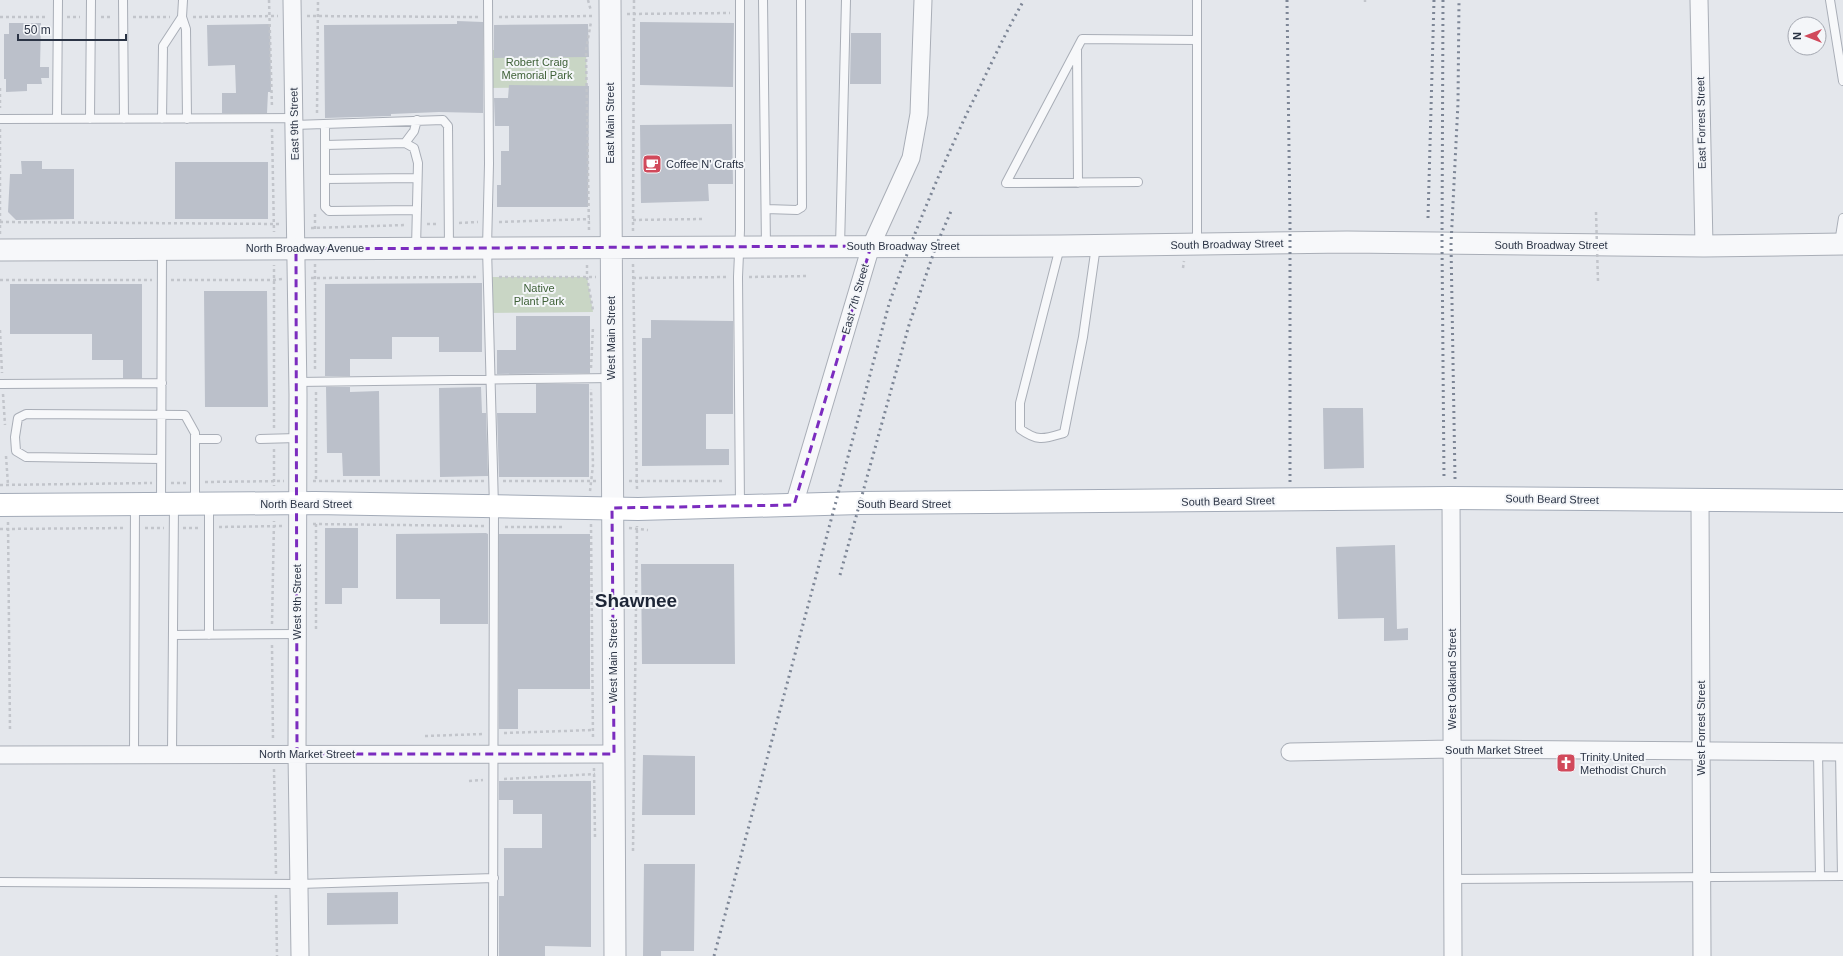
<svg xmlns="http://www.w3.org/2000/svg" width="1843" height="956" font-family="Helvetica,sans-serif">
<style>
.green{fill:#c9d6c5}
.building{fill:#bbc0ca}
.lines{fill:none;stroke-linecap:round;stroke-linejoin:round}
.service-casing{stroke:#a9aeb7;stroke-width:10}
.minor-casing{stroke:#a9aeb7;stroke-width:19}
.tertiary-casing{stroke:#a9aeb7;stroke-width:23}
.primary-casing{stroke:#a3abb8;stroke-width:24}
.path{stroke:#c2c5cb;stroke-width:2.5;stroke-dasharray:3 3;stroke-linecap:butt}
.service{stroke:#f7f8fa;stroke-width:8}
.minor{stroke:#f7f8fa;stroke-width:17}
.tertiary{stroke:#f7f8fa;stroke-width:21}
.primary{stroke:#fff;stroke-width:22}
.rail{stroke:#7d8696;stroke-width:3;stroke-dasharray:2 4;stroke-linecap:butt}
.path-bridge{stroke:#c2c5cb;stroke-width:2.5;stroke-dasharray:3 3;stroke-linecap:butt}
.marked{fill:none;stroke:#7b2cbf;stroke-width:3;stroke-dasharray:8 5;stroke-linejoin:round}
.labels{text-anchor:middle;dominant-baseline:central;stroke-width:4;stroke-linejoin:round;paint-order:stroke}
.park-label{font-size:11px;fill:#3f6138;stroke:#f4f6f9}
.street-label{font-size:11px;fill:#2b3445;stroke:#f4f6f9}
.poi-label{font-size:11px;fill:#2b3445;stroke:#f4f6f9;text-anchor:start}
.town-label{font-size:19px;font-weight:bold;fill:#1d2536;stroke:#f4f6f9}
</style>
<rect width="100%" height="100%" fill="#e4e7ec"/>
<path class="green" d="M487 50H586L587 87 487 88Z
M488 277H587L593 312 486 313Z"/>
<path class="building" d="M457 21 483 22V113L439 112 391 114V116L325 118 324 25 457 24Z
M640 22 734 23 733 87 640 85Z
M9 23H41L40 67H49V78H41L42 84H27V91L6 92V79H4V34H9Z
M270 24 271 92H268L267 113H222V93H236L235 65 208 66 207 25Z
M588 24 589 57 494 58V25Z
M851 33H881V84H850Z
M509 85 589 86 588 207H497V185H501V151H509V126H495L494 98H508Z
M732 124 733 184H708L709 201 641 203 640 125Z
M21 161H42V169H74V219L16 220 8 212 10 174H22Z
M175 162H268V219H175Z
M482 283V352H439V337H392V359H350V376H325V284Z
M10 284H142V378H123V360H92V334H10Z
M204 291H267L268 407H205Z
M516 316H590V373L497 374V350H516Z
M651 320 733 321V414H706V449H729V465L642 466V338H651Z
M536 384H589V477H499L497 413H536Z
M326 387H350V392L379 391 380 476H343L342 453H327Z
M481 387 482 413H486L488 476 440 477 439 388Z
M1323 408H1363L1364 468 1324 469Z
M325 528H358V588H342V604H325Z
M486 533 488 534V624H440V599H396V534Z
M499 534H590V689H518V729H499Z
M1395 545 1397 629 1408 628V640L1384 641V618L1338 619 1336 547Z
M641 564H734L735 664H642Z
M643 755 695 756V815H642Z
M499 781H591V947L545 946V956H499V896H504V848H542V814H513V800H499Z
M644 864H695L694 951H661V956H643Z
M398 892V924L327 925V893Z"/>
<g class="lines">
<g class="service-casing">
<path id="service" d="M123 0 124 119
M183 0 182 17 186 29 187 119
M488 0 489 164 487 248 494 507 493 956
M763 0 766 247
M1830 0 1843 81
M1077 50 1078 183
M0 119 294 118
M57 119 58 0
M90 119 91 0
M162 119 163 46 182 17
M325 124V207L329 211 417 210
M294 125 443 120 448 126 449 248
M405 143 414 131 417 120
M325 145 405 143 414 148 418 163 416 248
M325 179 417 178
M1138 182 1006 183 1082 39 1197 40
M766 209 797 210 802 207 801 0
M1839 243 1843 218
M1197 244V0
M840 247 846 0
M1060 247 1020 403V429C1038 442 1044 439 1064 433L1083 337 1096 246
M297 382 612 378
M0 384 162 383
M195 439H217
M260 439 297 438
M161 459 26 457 16 451 15 437 18 418 26 414 185 415 195 433V503
M161 504 162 249
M740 505 738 277 740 230V0
M173 635 297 634
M209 635V505
M1818 751 1820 876
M1840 752 1842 876
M134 754 135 505
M172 754 174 505
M1453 879 1843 876
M0 882 299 884 494 878"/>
</g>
<g class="minor-casing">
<path id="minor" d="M292 0 298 394 297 754 300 956
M1699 0 1704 246
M1451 498 1453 956
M1700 501 1702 956
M794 505 871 246 911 158 919 114 923 0
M1290 752 1452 749 1843 752
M0 755 614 754"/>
</g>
<g class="tertiary-casing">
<path id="tertiary" d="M610 0 615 956
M0 250 1060 246 1347 242 1704 246 1843 244"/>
</g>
<g class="primary-casing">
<path id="primary" d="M0 505 315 503 638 509 860 503 1451 498 1843 501"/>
</g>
<path class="path" d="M269 0 272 108
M588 0 591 11
M1365 0V2
M627 14 730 13
M307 16 478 17
M0 17H48
M67 17H80
M101 17H112
M133 17H170
M193 17 278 16
M499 17 594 16
M0 88V108
M317 113 318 0
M0 129V234
M272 129 274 232
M633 220 704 219
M0 222 280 224
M499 222 590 219
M459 223 478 222
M427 224H438
M311 228 406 225
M315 229V212
M589 230 586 50 591 22
M633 231 634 0
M315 264V371
M633 264 637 491
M587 265V277L593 310
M1183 268 1184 261
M499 277H596
M749 277 808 276
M311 278 478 277
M633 278 728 277
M0 280H152
M171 280H274L282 279
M0 330 2 373
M591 368 593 327
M316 392V481
M3 394 5 425
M274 428V265
M274 449V486
M6 456 8 485
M313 481H484
M503 481H596
M629 481H724
M205 482 284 481
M171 483H186
M0 485 152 483
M590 491 593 465 591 389
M8 522 10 731
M313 524 484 526
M316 524V631
M591 524 593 739
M219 527 284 526
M505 527H562
M145 528H164
M183 528H198
M629 528 648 530
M0 529 124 528
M272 624 274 521
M272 645 273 740
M504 733 593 730
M425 736 483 734
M594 768 595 837
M274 769 276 874
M504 779 595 774
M469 781 483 780
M633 851 637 526
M276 895 277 956"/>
<use href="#service" class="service"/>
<use href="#minor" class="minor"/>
<use href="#tertiary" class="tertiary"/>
<use href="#primary" class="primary"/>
<path class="rail" d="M1287 0 1290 223V482
M1443 0 1442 243 1444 480
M1428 218 1434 0
M1455 479 1451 244 1458 103 1459 0
M840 575 909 325 936 246 952 209
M714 956 889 304C912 237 939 173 969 109 987 73 1004 35 1024 0"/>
<path class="path-bridge" d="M1596 212 1598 282"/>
</g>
<path class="marked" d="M871 246 794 505 612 508 614 754H297L296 249Z"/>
<defs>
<g id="cafe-square" transform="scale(1)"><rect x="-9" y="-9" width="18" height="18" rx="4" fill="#d1495b" stroke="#f4f6f9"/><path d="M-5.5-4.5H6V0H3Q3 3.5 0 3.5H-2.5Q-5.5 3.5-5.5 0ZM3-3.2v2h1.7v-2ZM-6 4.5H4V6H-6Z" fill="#fff"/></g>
<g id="church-square" transform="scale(1)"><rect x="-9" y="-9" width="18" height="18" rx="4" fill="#d1495b" stroke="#f4f6f9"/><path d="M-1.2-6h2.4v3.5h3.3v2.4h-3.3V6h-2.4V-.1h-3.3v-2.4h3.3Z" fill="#fff"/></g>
</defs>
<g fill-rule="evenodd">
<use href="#cafe-square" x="652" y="164"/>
<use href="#church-square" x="1566" y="763"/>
</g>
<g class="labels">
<g class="park-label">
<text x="537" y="62">Robert Craig<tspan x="537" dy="13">Memorial Park</tspan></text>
<text x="539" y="288">Native<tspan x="539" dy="13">Plant Park</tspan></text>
</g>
<g class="street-label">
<text transform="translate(610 123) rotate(-90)">East Main Street</text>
<text transform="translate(1701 123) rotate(-91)">East Forrest Street</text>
<text transform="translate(294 124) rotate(-91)">East 9th Street</text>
<text transform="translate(1227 244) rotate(-1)">South Broadway Street</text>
<text x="1551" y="245">South Broadway Street</text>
<text x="903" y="246">South Broadway Street</text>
<text x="305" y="248">North Broadway Avenue</text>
<text transform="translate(855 299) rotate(-74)">East 7th Street</text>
<text transform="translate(611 338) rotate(-90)">West Main Street</text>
<text transform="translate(1552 499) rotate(1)">South Beard Street</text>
<text transform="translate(1228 501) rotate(-1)">South Beard Street</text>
<text x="306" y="504">North Beard Street</text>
<text x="904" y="504">South Beard Street</text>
<text transform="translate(297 602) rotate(-90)">West 9th Street</text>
<text transform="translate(613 661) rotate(-90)">West Main Street</text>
<text transform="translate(1452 679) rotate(-90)">West Oakland Street</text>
<text transform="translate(1701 728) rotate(-90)">West Forrest Street</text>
<text x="1494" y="750">South Market Street</text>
<text x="307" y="754">North Market Street</text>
</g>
<g class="poi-label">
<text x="666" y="164">Coffee N' Crafts</text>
<text x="1580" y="757">Trinity United<tspan x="1580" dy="13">Methodist Church</tspan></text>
</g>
<g class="town-label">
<text x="636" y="600">Shawnee</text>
</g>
</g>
<g transform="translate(1807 36) rotate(270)"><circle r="19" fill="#f4f6f9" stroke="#a4a8b1"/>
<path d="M0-3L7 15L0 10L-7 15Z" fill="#d1495b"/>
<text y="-6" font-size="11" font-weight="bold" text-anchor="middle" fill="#2b3445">N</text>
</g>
<path d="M18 34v6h108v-6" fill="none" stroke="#2b3445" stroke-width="2"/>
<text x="24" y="34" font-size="12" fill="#2b3445" stroke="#f4f6f9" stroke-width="3" paint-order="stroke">50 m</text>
</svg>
